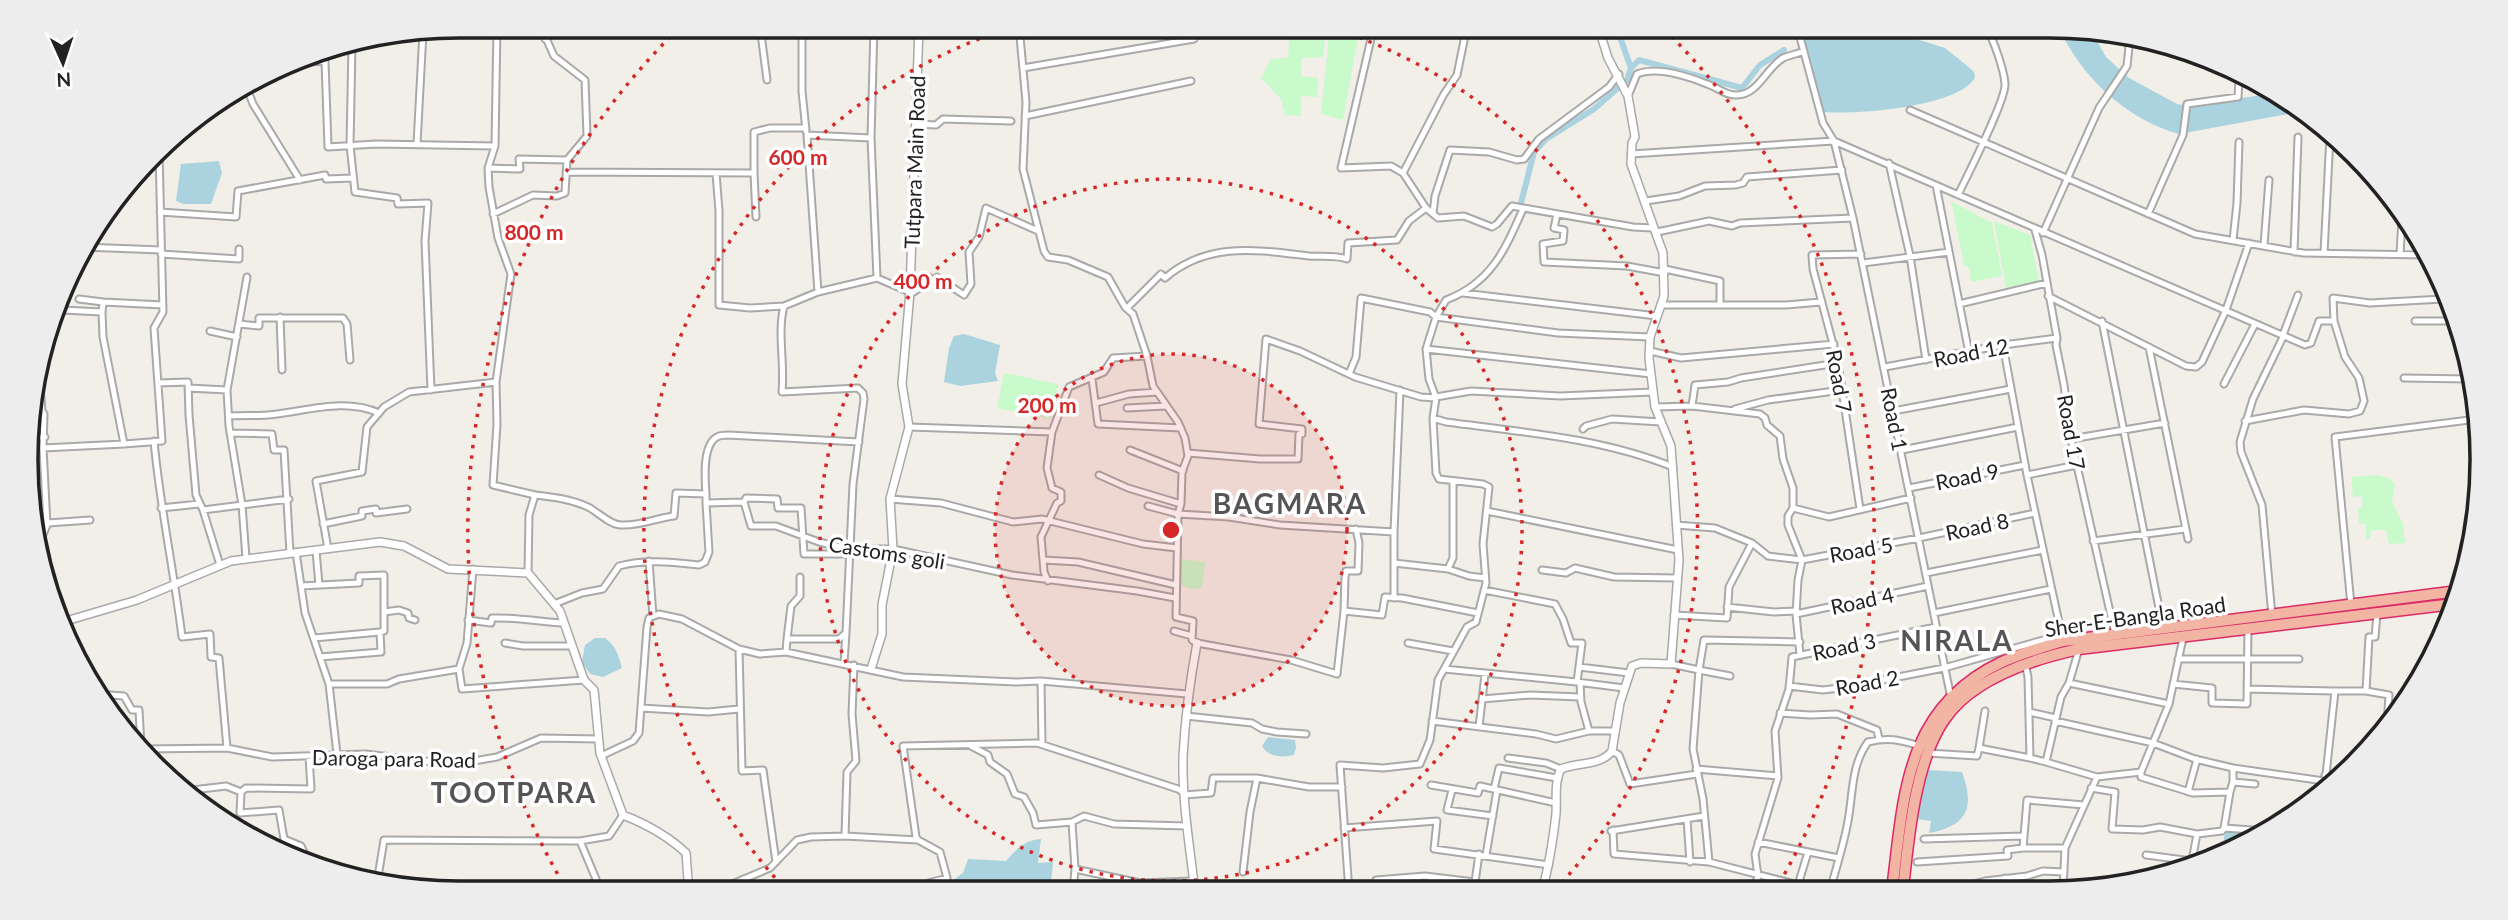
<svg xmlns="http://www.w3.org/2000/svg" width="2508" height="920" font-family="Lato,sans-serif">
<style>
.park{fill:#c8facc}
.water{fill:#aad3df}
.lines{fill:none;stroke-linecap:round;stroke-linejoin:round}
.stream{stroke:#aad3df;stroke-width:2}
.canal{stroke:#aad3df;stroke-width:6}
.minor-casing{stroke:#a9a9a9;stroke-width:9}
.tertiary-casing{stroke:#a9a9a9;stroke-width:10}
.trunk-casing{stroke:#dc2a67;stroke-width:13}
.minor{stroke:#fff;stroke-width:5}
.tertiary{stroke:#fff;stroke-width:7}
.trunk{stroke:#f2b4a3;stroke-width:10}
.ring{fill:none;stroke:#d62828;stroke-width:3.5;stroke-dasharray:3.5 7}
.labels{text-anchor:middle;dominant-baseline:central;stroke-width:7;stroke-linejoin:round;paint-order:stroke}
.street-label{font-size:21px;fill:#222;stroke:#fff}
.district-label{font-size:28px;font-weight:bold;letter-spacing:2px;fill:#555;stroke:#fff}
.rim{fill:none;stroke:#222;stroke-width:3.5}
.centre{fill:#d62828;stroke:#fff;stroke-width:3.5}
.ring-label{font-size:21px;text-anchor:middle;font-weight:bold;fill:#d62828;stroke:#fff;stroke-width:7;stroke-linejoin:round;paint-order:stroke}
</style>
<rect width="100%" height="100%" fill="#f2efe9"/>
<path class="park" d="M1330 26H1360L1343 120 1321 114Z
M1290 29 1326 30 1323 57 1302 58 1301 76 1318 78 1317 97 1301 96V116L1285 115 1281 99 1261 78 1271 59 1288 58Z
M1951 201 1992 223 2002 276 1971 282 1969 268 1964 265Z
M1994 221 2030 235 2039 281 2006 288Z
M1004 373 1058 384 1051 419 997 408Z
M2377 475 2390 479 2395 484 2392 502 2403 524 2405 543 2389 544 2386 530H2371L2370 538 2366 539V525L2359 524 2358 509 2363 506 2362 496 2353 497 2351 477Z
M1182 559 1205 562 1202 588 1191 589 1180 585Z"/>
<path class="water" d="M1799 26H1890L1904 35 1945 48 1965 64 1974 72 1975 77C1961 107 1855 115 1824 112L1822 109Z
M2059 28 2092 32 2106 57 2129 78 2177 104 2191 106 2268 94 2310 115 2288 114 2179 134C2126 119 2082 78 2059 28Z
M219 161 222 173 211 204H183L176 201 181 164Z
M964 334 1000 345 995 373 998 381 960 386 944 382 949 348 954 336Z
M595 638H605C617 647 618 655 622 668L603 677 590 674 582 662 585 645Z
M1268 737 1295 740 1296 748 1294 755C1282 758 1268 757 1262 746Z
M1928 770 1962 772C1975 808 1968 825 1929 833L1931 821 1917 819 1919 799Z
M2228 831 2263 833 2239 849 2221 855 2225 833Z
M1041 839 1038 863 1053 862 1050 892 966 893 965 888 953 890V880L963 873 968 859 1006 861C1017 849 1024 840 1041 839Z"/>
<g class="lines">
<path class="stream" d="M529 26 539 32 549 26"/>
<path class="canal" d="M1616 26 1631 68
M1521 203 1534 152 1546 139 1594 109 1627 80 1631 68 1639 60 1742 88 1760 65 1784 50"/>
<g class="minor-casing">
<path id="minor" d="M497 26 495 146 488 168 489 187 498 238 511 274 496 382 497 424 493 485 535 495 529 515 528 573
M760 26 767 80
M802 26V91L806 131
M874 26 871 138 877 278
M1019 26 1026 102 1023 169 1044 251 1048 257 1068 260 1108 277 1125 307 1133 314 1147 356 1153 386 1178 422 1185 438 1188 456 1182 472 1181 504 1178 514 1176 617 1193 621 1192 640 1197 643 1291 660 1337 674 1344 611 1345 577 1346 571H1358L1359 543 1356 529
M1374 26 1341 168 1391 166 1403 173 1426 208 1438 218 1464 216 1492 227 1497 224 1512 206 1633 227 1653 228 1657 232 1709 221 1732 226 1740 223 1853 218
M1797 26 1823 123 1834 141 1853 218 1951 698
M1991 34 2010 26
M545 39 566 26
M352 44 350 145 355 192 397 198 398 204 428 203 425 241 431 390
M325 61V49
M296 63 325 61 328 147 376 144 495 146
M1023 68 1194 39
M248 91 253 104 300 180
M1628 96 1637 74C1657 66 1687 76 1707 84 1717 87 1726 96 1737 95 1758 95 1766 68 1783 58 1790 55 1797 54 1804 51
M1910 110 2195 234 2303 253 2428 255
M1025 116 1191 81
M916 124 936 125 943 119 1011 121
M417 144 423 32
M1631 154 1834 141 2305 345 2311 343 2319 321H2334L2345 357 2359 378 2364 401 2360 411 2349 414 2304 410 2245 421
M1889 163 1910 256 1926 360
M488 168 520 169 519 159 567 160
M566 172 754 173V132L770 128H806
M716 173 719 211V305L750 308 784 306
M754 173 756 217
M1403 173 1444 94 1457 75 1467 26
M1936 185 1969 353
M1958 195C1967 176 2006 100 2005 84 2004 69 1993 39 1986 26
M1646 201 1679 196 1705 186 1736 185 1743 183 1747 177 1842 170
M160 212 236 217 238 191 325 175 326 179 353 178
M493 214 533 195 557 196 565 193 567 160 587 136 585 80 554 56 541 27
M1433 214 1435 196 1450 150 1489 152 1517 160 1524 159 1539 139 1609 87 1619 74
M1557 214 1554 228 1564 230 1563 241 1543 244 1544 262 1627 266 1665 273
M2148 214 2183 135 2187 104 2238 97 2239 80
M2035 230 2042 255 2057 338 2056 345 2064 385 2071 439 2115 634
M2043 233 2099 108 2127 66 2130 37
M2233 240 2237 203 2239 142
M2264 245 2269 180
M83 247 161 250
M2294 252 2298 137
M2324 253 2330 136
M161 254 239 259V249
M2400 255 2402 218
M1863 263 1949 252
M1665 269 1720 281V304
M818 292 807 135 871 138
M1463 293 1657 316
M2048 296 2186 366 2196 367 2202 362 2226 310 2249 243
M79 299 103 302
M1959 304 2047 283
M1661 305H1786L1821 302
M1127 308 1161 274 1165 278C1208 241 1258 250 1309 256 1321 257 1336 255 1347 259L1348 243 1397 240 1409 221 1426 208
M62 310 102 312 103 302 163 305
M102 312 103 337 124 444 162 441 154 328 163 312 159 152
M280 317 282 370
M2102 321 2163 628
M2334 321 2333 298 2370 303 2443 299
M2415 321H2450
M239 324 259 326V318H343L347 324 350 360
M210 331 237 337
M2283 335 2298 295
M2003 345 2027 475 2063 641
M2149 347 2188 539
M1426 349 1651 374
M1650 351 1681 358 1834 344
M1885 367 2003 345 2057 338
M1349 374 1356 357 1361 298 1430 312 1436 317 1558 333 1650 337
M2404 378 2470 379
M1092 379 1098 424 1181 428
M158 383 188 382 189 415 196 495 203 510 220 565
M2224 384 2255 324
M188 388 227 390
M1436 397 1471 391 1560 396 1653 392
M1096 403 1129 394 1157 392
M1692 406 1695 385 1728 382 1741 378 1838 363
M1655 407 1692 406 1760 414 1765 418 1767 425 1780 436 1783 459 1793 488V508L1788 516V525L1802 560 1798 580 1796 614 1800 655
M1127 408 1166 406
M1735 409 1768 400 1842 390
M1893 411 2011 389
M229 416C242 415 255 416 268 415 304 412 344 397 379 413
M1433 418 1446 422C1522 432 1601 438 1673 467
M909 427 1052 432 1069 387 1104 372 1113 358 1147 356
M1583 429 1586 426 1612 419 1661 422
M230 433 272 434 274 450H284L290 553
M31 437H45
M2071 439 2165 423
M154 441C160 507 174 571 182 637L210 634 211 657 219 658 227 748
M43 448 124 444
M1130 450 1183 471
M1902 450 2018 427
M1188 453 1260 459H1298L1299 434H1302V429L1259 424 1266 339 1300 351 1355 377 1421 397 1436 398
M1099 475 1128 488 1181 504
M2027 475 2077 465
M1909 488 2025 465
M706 494C705 480 702 445 717 437 720 435 725 435 729 435L859 442
M535 495C553 497 571 499 588 507 598 512 610 525 621 525 640 526 656 518 674 516L676 493 706 494V503L744 502 751 526H776L819 542 849 549H893L1012 575 1137 591 1175 598
M890 499 941 503 1013 522 1042 519 1143 544 1177 548
M744 502 746 498 777 499 778 508H801L804 554H848
M1148 506 1178 514 1229 517 1280 525 1394 532
M161 508 199 504
M1793 508 1829 517 1911 498
M1860 509 1838 363 1813 269 1812 255 1861 254
M203 510 289 499
M1487 511 1678 550
M34 524 90 520
M323 524 362 516V511L376 509V513L407 509
M1676 525 1715 528 1752 543 1768 556 1802 560 1919 538 2035 513
M2093 541 2185 529
M328 549 316 481 362 472 367 427 384 407 409 392 496 382
M316 551 319 585
M296 552 305 613 329 684 337 754
M39 556V544L47 525 43 448 44 414 42 411 39 375
M246 558 242 505 229 426 227 390 247 277
M1043 560 1041 537 1057 503 1061 501V492L1052 488 1047 468 1052 432
M649 561 653 616
M1394 563 1448 569 1469 576 1485 578
M1448 569 1453 558V481
M1542 570 1566 573 1575 568 1614 577 1676 578
M1926 573 2043 550
M1048 581 1044 572 1043 560 1078 562 1176 585
M301 586 359 583V576L384 575V612
M1394 598V532L1400 390
M554 604 582 593 603 589 619 566C646 559 671 562 699 565L705 562 709 552 706 503
M2351 605 2335 437 2477 419
M1727 607 1774 612 1797 611
M1344 611 1382 615 1385 597 1402 598 1478 613
M1934 613 2051 589
M1796 614 1928 586
M1674 615 1727 618 1729 587 1752 543
M2272 616 2262 505 2241 452 2240 442 2253 399 2284 335
M468 620 491 623 492 618C516 617 540 622 564 623
M1174 631 1192 636
M314 638 380 632
M787 639 791 606 800 596V577
M505 643 523 646H572
M1408 643 1453 651
M739 649 742 771 763 770 776 862
M2079 649 2069 683 2061 697 2046 762 2097 777
M786 652 787 639H839L846 633 853 484 864 399 863 393 858 388 782 392C785 363 777 333 784 306L818 292 877 278 912 293 937 277 964 295 971 284 969 252 979 237 986 208 1038 231
M320 657 381 652 380 632 384 631V612L399 610 408 613 409 618 415 620
M2178 659H2299
M844 663 846 633
M2025 663 2028 677 2030 758 2046 762
M1671 664 1699 670 1693 749 1703 799 1709 862 1822 891
M1579 667 1629 673
M459 669 462 689 584 680
M1444 669 1577 682 1582 643H1571L1563 619 1555 604 1484 590
M1730 676 1699 670 1704 640 1800 642
M1041 681 1042 744
M1577 682 1624 688
M1580 683 1581 702 1589 731H1615
M2069 683 2169 704
M329 684H387L399 679 459 669 467 643 473 569
M2173 684 2212 688V703L2247 704 2248 628
M1789 686 1823 690 1847 687 1944 668 2061 635
M2247 689 2335 691
M2366 691 2389 695 2387 725
M97 694 124 696 132 710H139L141 745
M1482 699 1530 695 1580 697
M641 708 708 712 739 709
M2029 712 2056 718
M1780 713 1810 715 1837 714 1877 730 1879 739
M1186 716 1252 723 1262 729 1277 732 1306 734
M1432 721 1536 734 1556 739 1589 731
M2055 721 2153 743 2195 759 2233 768V782L2255 784
M1479 727 1485 674
M971 746 988 755 990 762 1007 774 1015 794 1024 797 1033 813 1036 825 1072 822 1084 816 1114 824 1187 826
M1979 748 1985 711
M144 749 227 748 272 757 366 754 432 762H468L497 757 541 738 598 739
M1612 751 1619 755 1630 784 1697 774
M1928 753 1977 756 1979 748 2030 758
M309 756 311 789 246 788 241 792 240 813 279 810 284 839 301 846 307 859 339 869 351 879
M601 756 633 741 639 733 647 627 649 618 659 614 682 619 739 649 760 654 786 652 903 677 1016 682 1041 681 1187 694
M1508 758 1546 763 1561 769
M2233 768 2324 781
M1696 769 1778 776
M2141 772V777L2193 793 2230 792 2233 782
M2325 775H2343
M1431 785 1478 793 1480 786 1556 803
M2091 788 2115 792 2112 829 2143 830 2160 827 2197 834 2222 831 2224 828
M1494 789 1499 768 1557 778
M1452 790 1447 810 1493 816
M184 791 226 786 241 792
M2188 792 2197 759
M2230 792 2224 828 2266 831
M2324 793 2335 691H2366L2369 637H2375L2377 614
M1184 795 1211 793 1213 778H1257L1309 787H1342
M1687 819 1690 862
M1072 822 1075 869 1073 892
M1344 828 1437 821 1434 849 1549 865
M1613 830 1614 854 1709 862
M1611 831 1704 816
M845 836 847 772 856 761 852 714 854 665
M1924 839 2023 836
M1758 842 1839 858
M2065 848H2023L2027 800 2084 805
M1486 855 1497 790
M2146 855 2192 861 2197 834
M1917 862 2008 856 2007 850 2023 848
M1075 869 1140 883 1193 881
M1243 872 1250 812 1257 778
M2005 878 2007 890
M743 879 748 893
M377 883 384 840 580 841 609 836 623 815
M2063 883 2106 890
M1798 885 1808 852
M1952 890 1985 881 2027 876 2043 871 2064 872
M2063 890 2065 848 2097 777 2141 772 2169 704 2183 638
M1753 891 1758 876 1755 854 1778 778 1775 731 1789 689 1792 657 1936 627
M1830 891C1836 868 1844 844 1848 821 1853 794 1851 765 1868 742 1889 737 1899 740 1920 746
M689 892 718 890 770 868 797 840 811 837 845 836 918 840
M1349 892 1340 765 1383 768 1420 764 1430 740 1438 680 1467 627 1476 622 1486 583 1483 544 1489 487 1483 484 1439 479 1436 473 1433 418 1436 398 1429 379 1426 349 1436 317 1446 300C1491 283 1505 250 1523 209
M1376 892V880L1425 876 1475 882 1479 854
M1429 892 1431 877
M456 893 467 894
M569 893 595 882 596 879 580 841
M848 893 854 889H906L947 878
M948 893 947 878 940 852 918 840 916 837 903 746 1037 743 1178 789 1184 793"/>
</g>
<g class="tertiary-casing">
<path id="tertiary" d="M539 26H542
M66 621 137 600 231 561 380 542 404 546 448 569 528 573 560 611 584 680 594 690 600 753 623 815C646 824 668 836 686 853L689 893
M871 669 882 634V605L893 549 890 499 909 427 902 384 910 292 919 26
M1542 891C1549 866 1553 840 1556 814 1557 799 1554 782 1561 769 1577 762 1601 766 1612 751L1620 703 1632 666 1641 663 1671 664 1679 560 1671 446 1655 407 1649 358 1650 337 1664 296 1663 253 1631 164 1632 143 1635 137 1628 96 1608 58 1598 26
M1195 892C1190 848 1182 802 1183 757 1185 718 1190 681 1197 643"/>
</g>
<g class="trunk-casing">
<path id="trunk" d="M1892 890C1904 797 1904 708 2002 662 2022 653 2043 647 2063 641L2458 591
M1903 890C1908 840 1915 762 1944 720 1972 678 2033 659 2079 649L2453 604"/>
</g>
<use href="#minor" class="minor"/>
<use href="#tertiary" class="tertiary"/>
<use href="#trunk" class="trunk"/>
</g>
<circle cx="1171" cy="530" r="176" fill="#d62828" fill-opacity=".12"/>
<g class="ring">
<circle cx="1171" cy="530" r="176"/>
<circle cx="1171" cy="530" r="351"/>
<path d="M789 893A527 527 0 0 1 1013 27M1329 27A527 527 0 0 1 1556 889"/>
<path d="M568 892A703 703 0 0 1 678 29M1664 29A703 703 0 0 1 1777 887"/>
</g>
<g class="labels">
<g class="street-label">
<text transform="translate(914 162) rotate(-88)">Tutpara Main Road</text>
<text transform="translate(1971 352) rotate(-11)">Road 12</text>
<text transform="translate(1840 381) rotate(80)">Road 7</text>
<text transform="translate(1895 419) rotate(79)">Road 1</text>
<text transform="translate(2072 432) rotate(80)">Road 17</text>
<text transform="translate(1967 476) rotate(-11)">Road 9</text>
<text transform="translate(1977 526) rotate(-12)">Road 8</text>
<text transform="translate(1861 549) rotate(-10)">Road 5</text>
<text transform="translate(887 552) rotate(9)">Castoms goli</text>
<text transform="translate(1862 600) rotate(-12)">Road 4</text>
<text transform="translate(2135 616) rotate(-8)">Sher-E-Bangla Road</text>
<text transform="translate(1844 646) rotate(-12)">Road 3</text>
<text transform="translate(1867 682) rotate(-10)">Road 2</text>
<text transform="translate(394 758) rotate(1)">Daroga para Road</text>
</g>
<g class="district-label">
<text x="1290" y="503">BAGMARA</text>
<text x="1957" y="640">NIRALA</text>
<text x="514" y="792">TOOTPARA</text>
</g>
</g>
<path d="M0 0H2508V920H0ZM459 38H2049A421 421 0 0 1 2470 459V460A421 421 0 0 1 2049 881H459A421 421 0 0 1 38 460V459A421 421 0 0 1 459 38Z" fill="#ededed" fill-rule="evenodd"/>
<path class="rim" d="M459 38H2049A421 421 0 0 1 2470 459V460A421 421 0 0 1 2049 881H459A421 421 0 0 1 38 460V459A421 421 0 0 1 459 38Z"/>
<circle cx="1171" cy="530" r="10" class="centre"/>
<g class="ring-label">
<text x="798" y="165">600 m</text>
<text x="534" y="240">800 m</text>
<text x="923" y="289">400 m</text>
<text x="1047" y="413">200 m</text>
</g>
<g transform="translate(63 63) rotate(177)" stroke="#ffffff" stroke-width="5" paint-order="stroke">
<path d="M0-5L12 26L0 18L-12 26Z" fill="#222222"/>
<text y="-10" font-size="19" font-weight="bold" text-anchor="middle" fill="#222222">N</text>
</g>
</svg>
